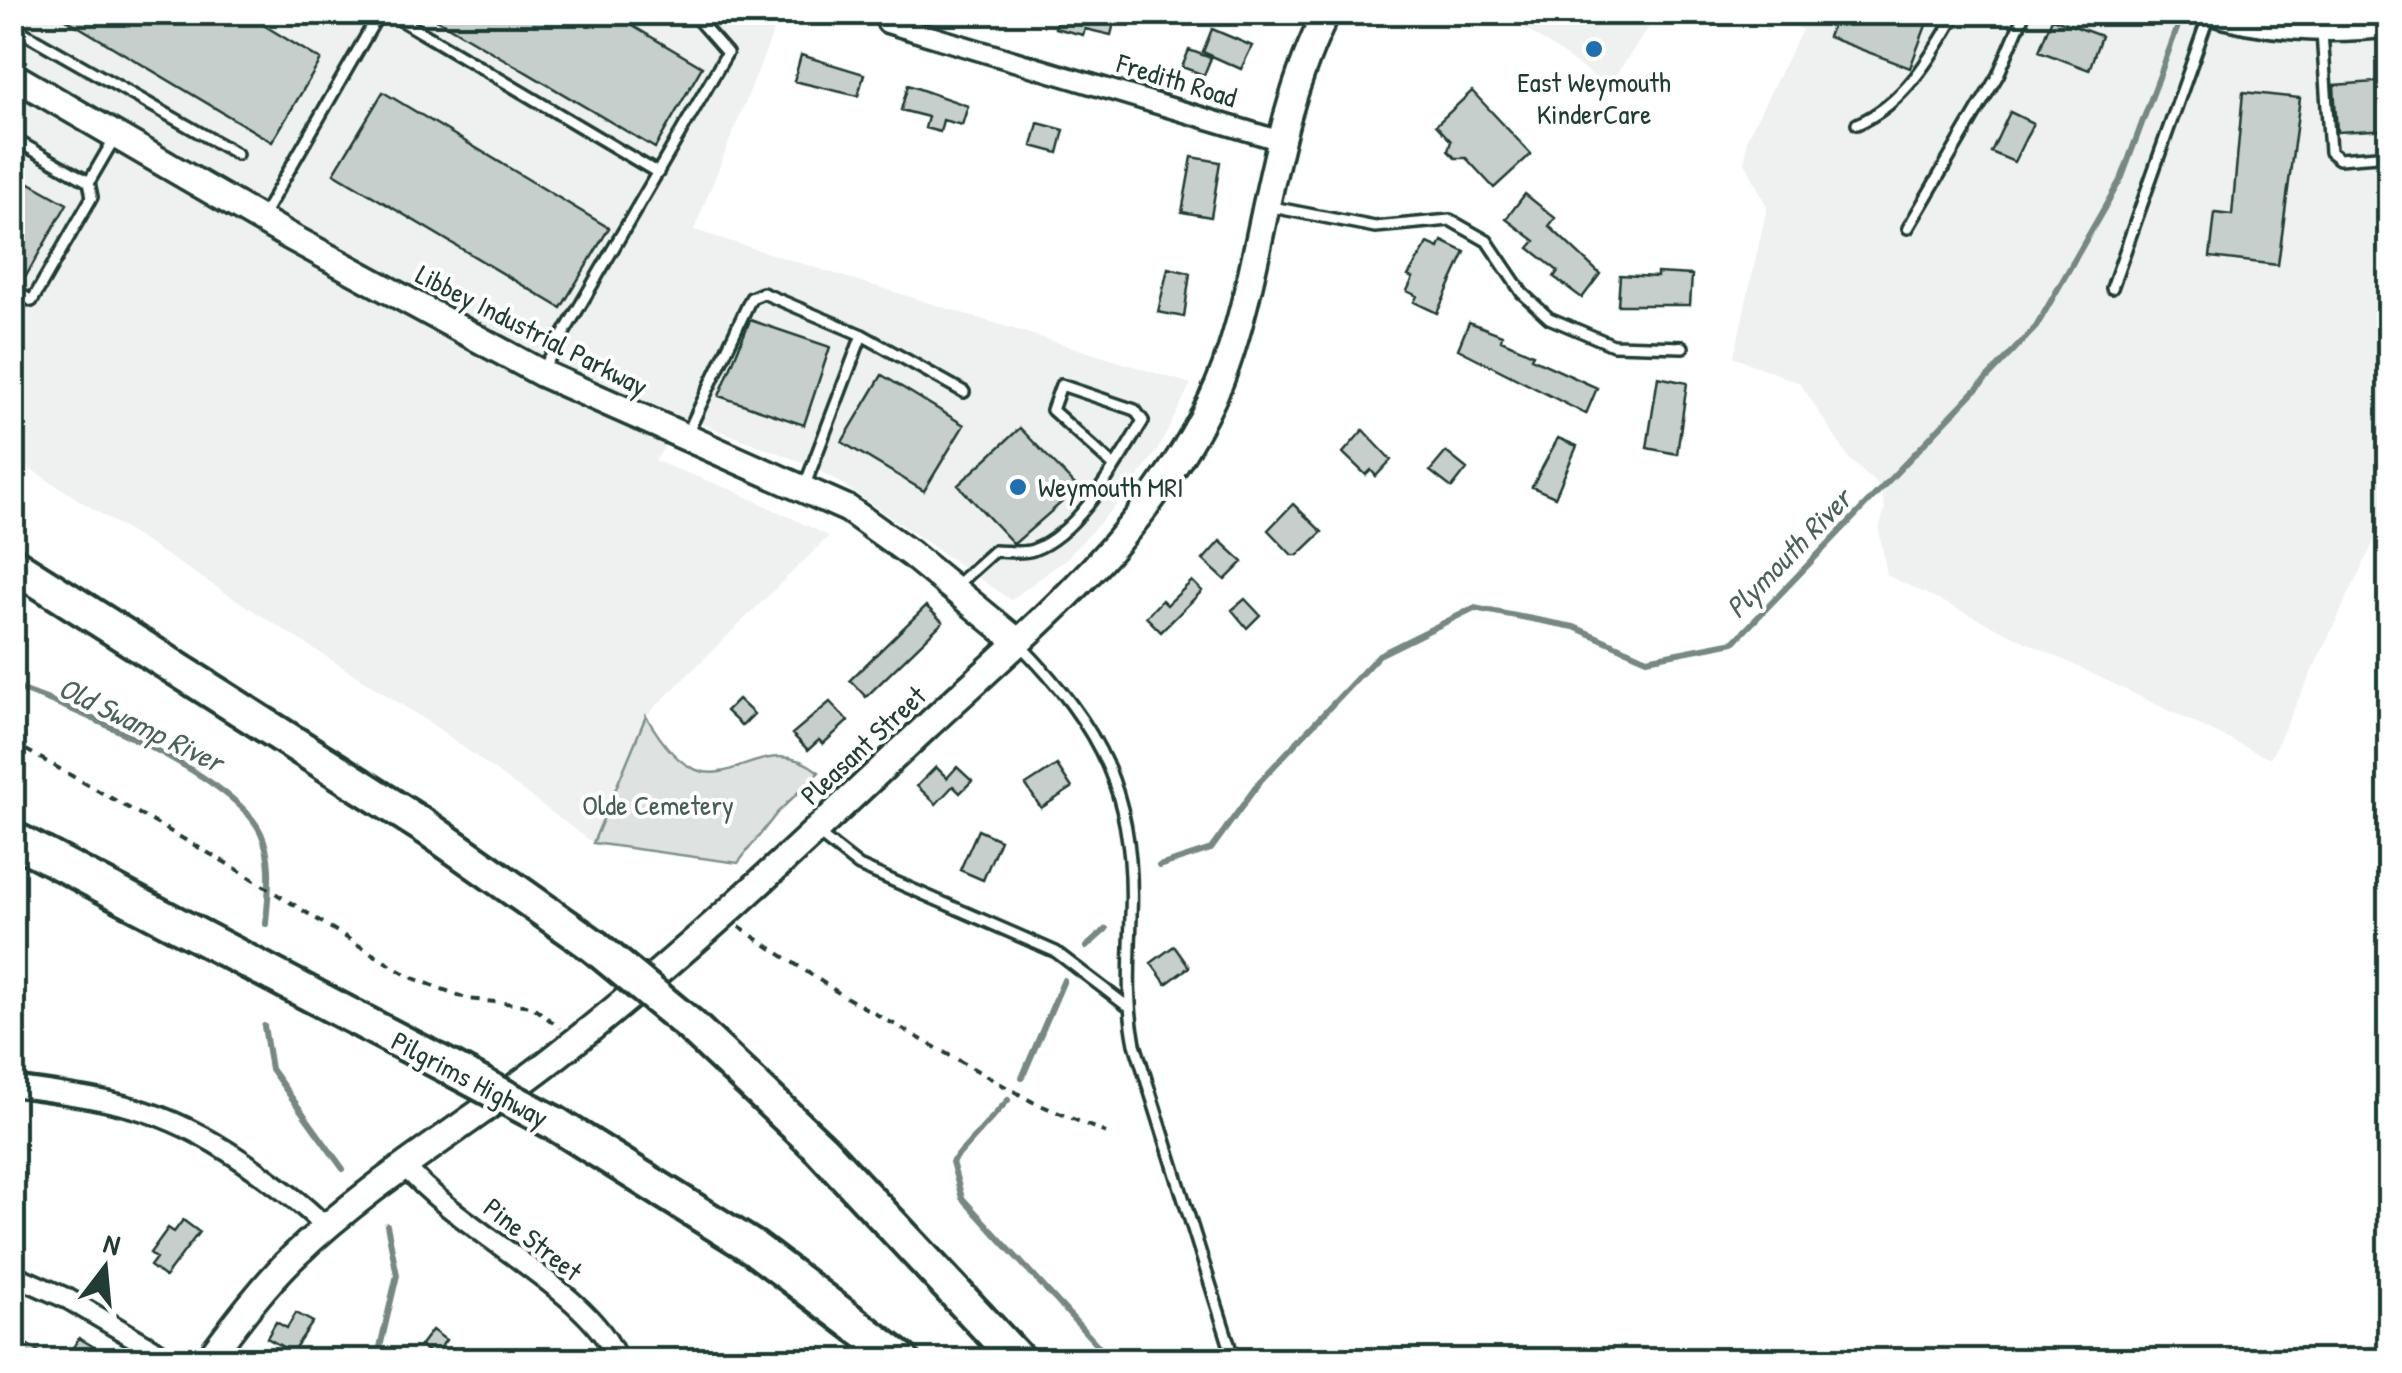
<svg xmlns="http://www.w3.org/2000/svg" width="2402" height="1373" font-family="'Patrick Hand',sans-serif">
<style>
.built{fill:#eef1f0}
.green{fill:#dee3e2;stroke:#7e908b;stroke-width:2.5}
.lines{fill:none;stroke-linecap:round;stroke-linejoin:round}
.stream{stroke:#758883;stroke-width:6}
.building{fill:#c7cfcc;stroke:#1f3d34;stroke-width:2.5}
.lane-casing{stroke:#1f3d34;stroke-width:16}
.street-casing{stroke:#1f3d34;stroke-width:25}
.secondary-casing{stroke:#1f3d34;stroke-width:32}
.highway-casing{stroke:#1f3d34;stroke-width:40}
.path{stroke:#1f3d34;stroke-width:4;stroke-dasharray:8 8;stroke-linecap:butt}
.lane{stroke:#fff;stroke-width:9}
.street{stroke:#fff;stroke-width:18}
.secondary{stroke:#fff;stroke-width:25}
.highway{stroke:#fff;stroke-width:32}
.highway-bridge-casing{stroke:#1f3d34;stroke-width:40;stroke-linecap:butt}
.highway-bridge{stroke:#fff;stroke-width:32}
.poi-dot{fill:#1f6fb2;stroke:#fff;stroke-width:4}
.labels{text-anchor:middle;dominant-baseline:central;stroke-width:8;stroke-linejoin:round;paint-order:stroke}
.street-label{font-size:28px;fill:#1f3d34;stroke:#fff}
.poi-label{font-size:28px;fill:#1f3d34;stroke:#fff}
.park-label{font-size:28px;fill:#455e57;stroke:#fff}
.water-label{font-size:30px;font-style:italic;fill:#4a625b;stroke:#fff}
</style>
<rect width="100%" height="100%" fill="#fff"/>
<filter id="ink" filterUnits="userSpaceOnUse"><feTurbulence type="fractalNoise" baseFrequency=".01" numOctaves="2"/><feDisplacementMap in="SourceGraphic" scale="20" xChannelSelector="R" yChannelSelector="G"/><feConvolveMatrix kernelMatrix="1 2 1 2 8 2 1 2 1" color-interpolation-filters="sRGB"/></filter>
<g filter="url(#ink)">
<path class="built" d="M12 13H781L694 230 1191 384 1157 451 1122 499 1066 559 1011 600 836 480 807 464 684 417 655 461 735 491 829 536 646 716 593 843 432 724 13 458Z
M1503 13 1659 12V13L1608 86Z
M1775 13H2389V510L2270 759 1887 575 1879 530 1885 507 1880 487 1850 460 1800 383 1734 357 1767 207 1745 162 1747 138 1802 30Z"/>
<path class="green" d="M646 716C715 837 749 718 819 772L777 813 738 863 593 843Z"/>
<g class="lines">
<path class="stream" d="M12 686C73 708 235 776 261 833 274 862 268 893 266 924
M1159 866 1211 849 1261 780 1379 655 1474 608 1574 627 1647 659 1734 642 2036 327 2122 177 2178 26
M1086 947 1106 929
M264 1026 271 1069 343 1169
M1022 1078 1064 980
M1008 1100 952 1162 962 1198 1111 1360
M377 1360 397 1275 387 1225"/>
</g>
<path class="building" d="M54 12H242L321 60 272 142Z
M424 12H609L702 67 655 148Z
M1059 12H1108L1116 15 1111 35 1085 29 1083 35 1055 28Z
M1837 12H1931L1910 68 1828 37Z
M2052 18 2101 36 2089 70 2039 51Z
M1212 29 1252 46 1241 69 1203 52Z
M1189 50 1211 58 1204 75 1182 67Z
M801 55 864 74 858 96 794 81Z
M2390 81V129L2337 132 2334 85Z
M908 85 968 106 962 125 943 120 940 132 925 128 928 117 901 110Z
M1472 91 1531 154 1494 188 1466 158H1455L1448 151 1451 141 1436 125Z
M383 92 609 228 561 308 334 173Z
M2243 92 2300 98 2278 265 2210 257 2215 213 2232 215Z
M2010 112 2033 123 2014 162 1991 152Z
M1038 123 1064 130 1058 153 1032 146Z
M1192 157 1220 162 1211 217 1182 212Z
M12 173 67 204 26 276 12 268Z
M1525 194 1555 218 1549 226 1600 274 1582 298 1554 277 1558 271 1529 248 1535 241 1506 219Z
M1442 241 1465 252 1437 313 1414 302 1417 296 1407 291 1413 278 1408 276 1428 243 1439 248Z
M1168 268 1190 273 1184 317 1158 312Z
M1657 273 1692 275 1690 305H1618L1620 275 1657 277Z
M750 320 830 347 804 425 719 396Z
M1469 322 1502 335 1501 340 1533 354 1531 358 1597 388 1586 414 1458 349Z
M882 375 964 425 924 491 842 442Z
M1658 377 1687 383 1677 454 1647 448Z
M1020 428 1078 488 1014 544 958 485Z
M1363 430 1391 460 1376 476 1371 470 1366 475 1343 453Z
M1558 438 1577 446 1555 497 1532 487Z
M1446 452 1467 469 1452 488 1430 471Z
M1293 504 1322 532 1298 555H1292L1268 530Z
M1220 541 1243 562 1225 580 1203 560Z
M1192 581 1202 591 1161 632 1146 617 1162 600 1167 605Z
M1245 599 1260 615 1247 628 1232 610Z
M926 606 943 622 866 697 850 680Z
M738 699 754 714 742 726 726 711Z
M830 702 848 721 823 744 819 740 808 750 792 734Z
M1057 765 1072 788 1041 808 1026 785Z
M936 767 947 778 957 767 972 781 960 793 953 786 936 804 917 786Z
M978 830 1000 840 983 880 960 870Z
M1174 946 1189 967 1166 984 1151 963Z
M183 1220 199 1232 165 1277 150 1266 156 1258 150 1253 168 1228 174 1232Z
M296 1313 313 1322 292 1352 267 1338 276 1322 287 1328Z
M432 1330 446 1340 434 1356 420 1346Z
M12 1335 52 1360H12Z
M79 1338 99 1350 93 1360H65Z"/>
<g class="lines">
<g class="lane-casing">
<path id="lane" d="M387 12 658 173
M12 26 237 154
M2322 32 2330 152 2339 159 2390 155
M1857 124C1904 104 1932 56 1957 12
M12 138 89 182 114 139
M1267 206 1375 227 1450 220 1487 241 1522 293 1549 318 1613 345 1683 347
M262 217 380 12
M1908 228 1998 75 2025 12
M2112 288 2209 15
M12 289 32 301 92 197 89 182
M862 335 964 392
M542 371 727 53 691 12
M688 432 751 298 763 293 862 335 805 485
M955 586 994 551C1006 551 1022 554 1033 550 1079 534 1118 461 1143 421L1135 410 1061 385 1052 410 1114 466
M1019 644C1101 728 1136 795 1131 915 1130 960 1126 1000 1135 1044L1234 1360
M817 833 859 866 1056 952 1127 1006"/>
</g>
<g class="street-casing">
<path id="street" d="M2202 12C2261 31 2329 35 2390 27
M887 23 1278 140
M12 1086C124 1102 168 1107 261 1174 284 1191 307 1207 326 1228
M406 1167C457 1229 594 1293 617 1360
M12 1274 68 1299 172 1360"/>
</g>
<g class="secondary-casing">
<path id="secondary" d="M12 75 289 236 541 373 848 509 911 554 1018 642
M208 1360C235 1324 262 1287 294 1256 372 1181 468 1125 554 1058 685 956 805 841 926 727 1006 652 1097 578 1160 487 1189 446 1216 399 1231 351 1267 238 1272 120 1327 12"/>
</g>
<g class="highway-casing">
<path id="highway" d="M12 564 430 830 594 946
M12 838 449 1067
M690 1025 821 1149 1018 1360
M556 1124 754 1248 902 1360"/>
</g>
<path class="path" d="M12 742 235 868 408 976 468 999 532 1006 560 1028
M739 927 842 995 1033 1102 1106 1133"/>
<use href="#lane" class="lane"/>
<use href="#street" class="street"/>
<use href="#secondary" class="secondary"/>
<use href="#highway" class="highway"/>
<g class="highway-bridge-casing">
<path id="highway-bridge" d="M594 946 690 1025
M449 1067 556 1124"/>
</g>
<use href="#highway-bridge" class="highway-bridge"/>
</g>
</g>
<g class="poi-dot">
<circle cx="1594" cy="49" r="10"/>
<circle cx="1018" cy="487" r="10"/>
</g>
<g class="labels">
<g class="street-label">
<text transform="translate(1177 80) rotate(17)">Fredith Road</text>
<text transform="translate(532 330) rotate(27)">Libbey Industrial Parkway</text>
<text transform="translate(863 745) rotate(-43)">Pleasant Street</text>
<text transform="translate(470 1079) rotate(28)">Pilgrims Highway</text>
<text transform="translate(533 1239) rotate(38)">Pine Street</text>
</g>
<g class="poi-label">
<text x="1594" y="82">East Weymouth<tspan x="1594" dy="32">KinderCare</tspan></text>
<text x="1038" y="487" text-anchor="start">Weymouth MRI</text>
</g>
<g class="park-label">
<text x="658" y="805">Olde Cemetery</text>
</g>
<g class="water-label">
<text transform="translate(1788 553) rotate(-46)">Plymouth River</text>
<text transform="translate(141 724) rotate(26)">Old Swamp River</text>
</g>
</g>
<rect width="2402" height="1373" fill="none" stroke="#fff" stroke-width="50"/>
<rect x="25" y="25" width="2352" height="1323" fill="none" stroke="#1f3d34" stroke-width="4" filter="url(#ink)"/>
<g transform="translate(105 1268) rotate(16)" stroke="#ffffff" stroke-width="8" paint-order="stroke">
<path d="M0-8L18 38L0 25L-18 38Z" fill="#1f3d34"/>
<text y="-15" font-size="28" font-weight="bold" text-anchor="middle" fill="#1f3d34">N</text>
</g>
</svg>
